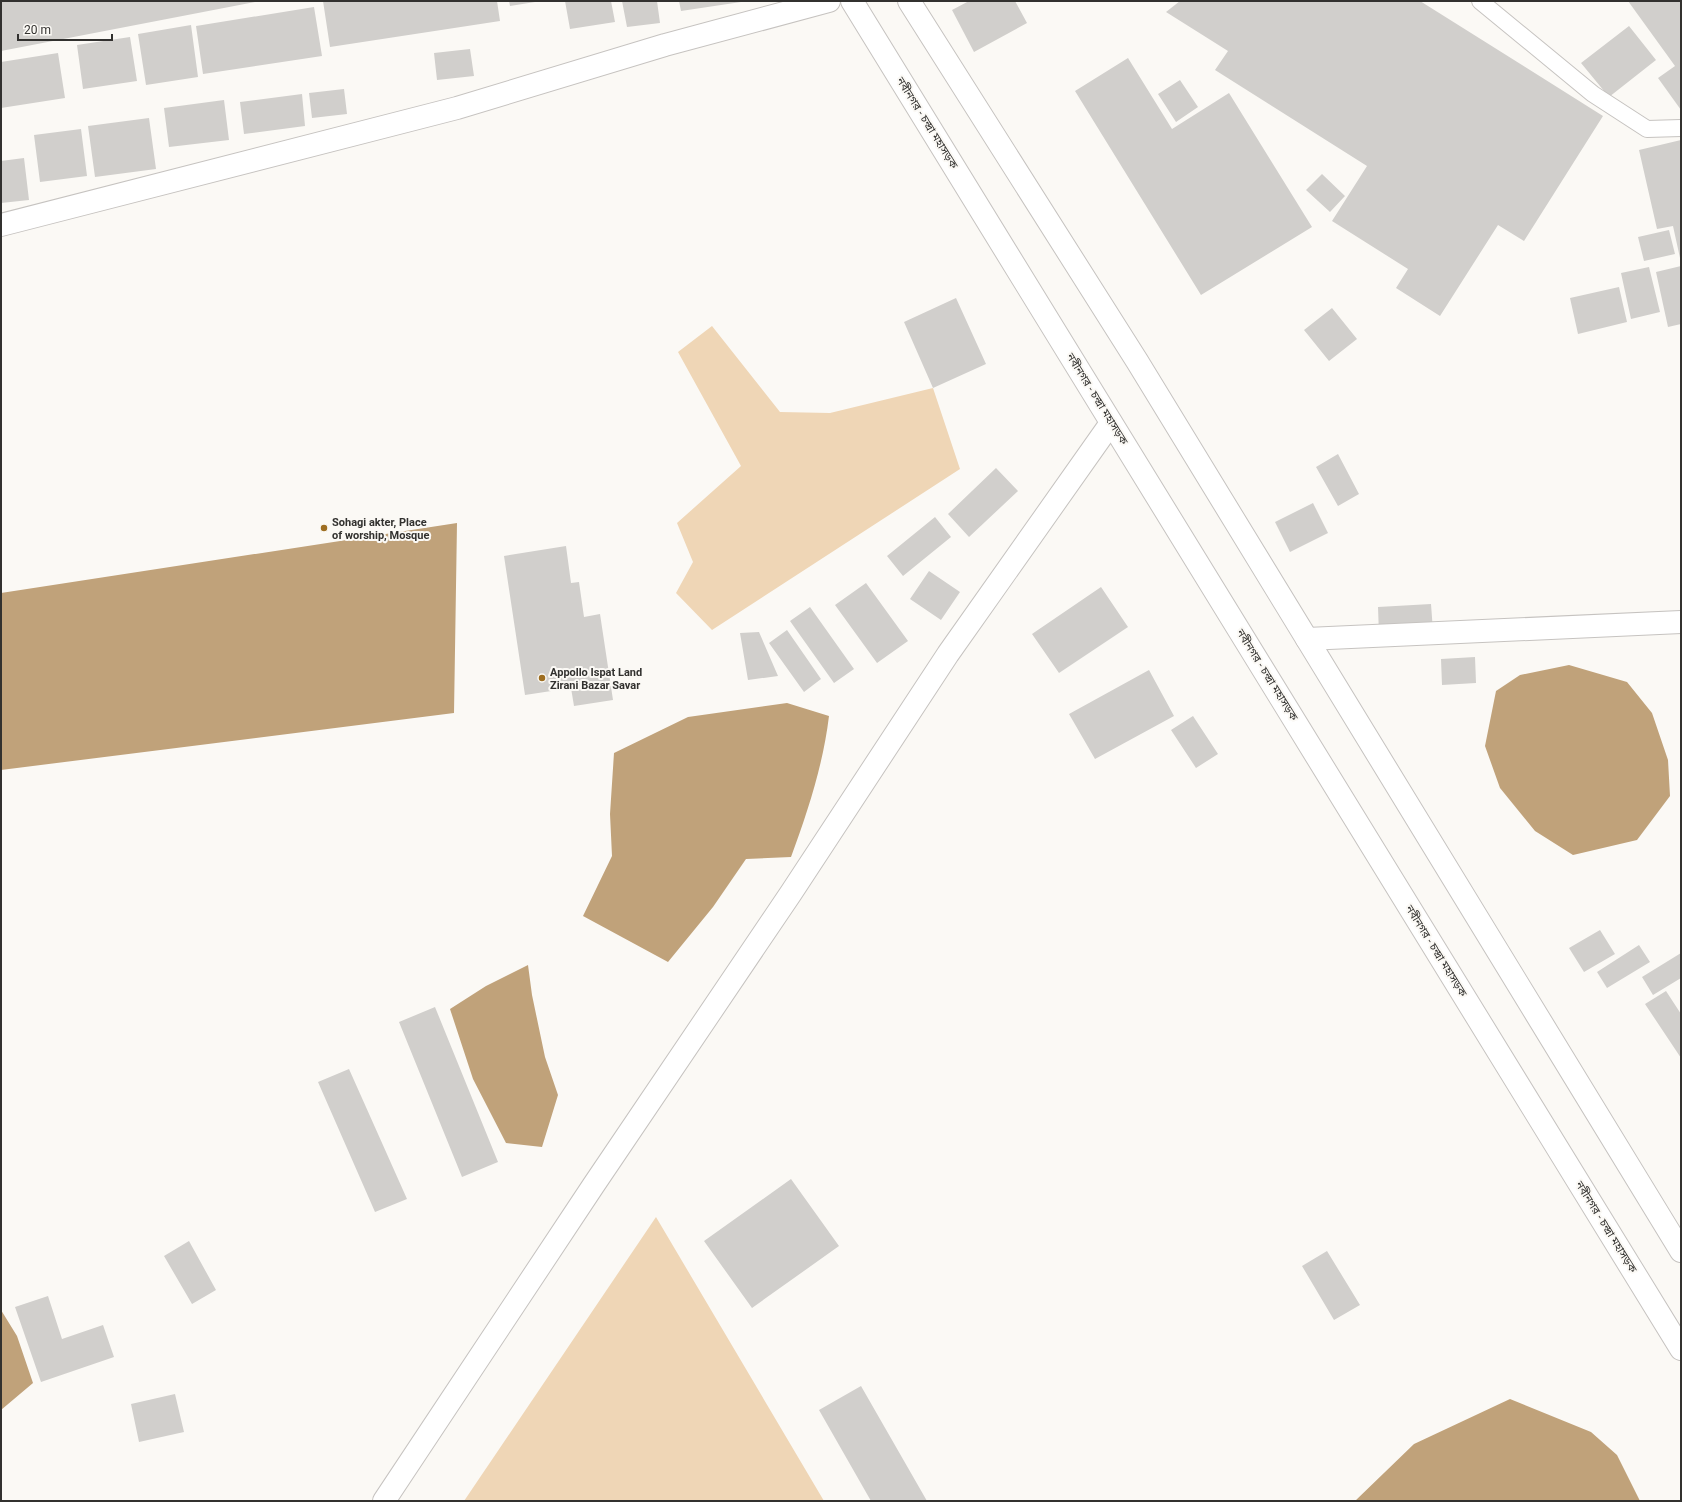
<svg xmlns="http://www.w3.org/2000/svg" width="1682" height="1502" font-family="Roboto,'Noto Sans Bengali',sans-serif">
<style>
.green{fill:#efd6b6}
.water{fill:#c0a27a}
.building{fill:#d1cfcc}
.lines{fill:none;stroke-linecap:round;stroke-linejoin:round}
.lane-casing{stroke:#c6c3c0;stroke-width:18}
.street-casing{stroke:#c6c3c0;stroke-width:24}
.highway-casing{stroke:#c6c3c0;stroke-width:24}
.lane{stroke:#fff;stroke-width:16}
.street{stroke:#fff;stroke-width:22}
.highway{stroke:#fff;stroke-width:22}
.poi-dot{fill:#9e6e21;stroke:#fbf9f5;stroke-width:1.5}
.labels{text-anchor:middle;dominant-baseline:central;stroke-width:4;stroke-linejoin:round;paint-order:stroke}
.street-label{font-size:11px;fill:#32312f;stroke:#fbf9f5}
.poi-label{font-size:11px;font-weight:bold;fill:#32312f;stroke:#fbf9f5;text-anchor:start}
</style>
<rect width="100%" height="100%" fill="#fbf9f5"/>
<path class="green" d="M712 326 780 412 830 413 933 388 960 469 712 630 676 593 693 562 677 523 741 466 678 352Z
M656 1217 824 1501H464Z"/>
<path class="water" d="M457 523 454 713 1 770V593Z
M1569 665 1627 682 1652 713 1668 760 1670 796 1637 840 1573 855 1535 831 1500 788 1485 746 1496 691 1520 675Z
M787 703 829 716C823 765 808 811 791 857L746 859 713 907 668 962 583 916 612 856 610 814 614 753 688 717Z
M528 965 532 995 545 1057 558 1095 542 1147 506 1143 473 1079 450 1009 486 986Z
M1 1310 17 1336 33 1383 1 1410Z
M1510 1399 1591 1432 1617 1455 1640 1501H1355L1414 1444Z"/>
<path class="building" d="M1 1H255V2L1 51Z
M323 1H497L500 21 330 47Z
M509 1H535V2L510 6Z
M565 1H611L615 22 570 29Z
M622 1H657L660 23 627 27Z
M679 1H741V2L681 11Z
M969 1H1015L1027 23 974 52 952 10Z
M1180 1H1420L1603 116 1524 241 1498 225 1440 316 1396 288 1408 269 1332 221 1367 166 1215 70 1228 51 1166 12Z
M1628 1H1681V110L1658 78 1675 66Z
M314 7 322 56 203 74 196 26Z
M191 25 198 77 146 85 138 34Z
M1629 26 1656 60 1609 97 1581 63Z
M130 37 137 81 83 89 77 45Z
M470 49 474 76 437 80 434 53Z
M58 53 65 98 1 108V62Z
M1128 58 1172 129 1229 93 1312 227 1201 295 1075 91Z
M1180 80 1198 107 1176 122 1158 94Z
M344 89 347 114 312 118 309 93Z
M302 94 305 126 244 134 240 102Z
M224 100 229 140 169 147 164 108Z
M149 118 156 169 95 177 88 126Z
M81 129 87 176 40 182 34 135Z
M1681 140V258H1680L1673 226 1657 229 1639 150Z
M24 158 29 200 1 203V161Z
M1322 174 1345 196 1330 212 1306 190Z
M1669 230 1675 254 1644 261 1638 237Z
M1681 266V324L1668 327 1656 272Z
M1649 267 1660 312 1631 319 1621 273Z
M1619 287 1627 322 1578 334 1570 298Z
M956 298 986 364 933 388 904 322Z
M1332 308 1357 339 1329 361 1304 330Z
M1338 454 1359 494 1338 506 1316 467Z
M996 468 1018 491 969 537 948 514Z
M1313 503 1328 533 1290 552 1275 522Z
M935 517 951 537 903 576 887 556Z
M566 546 571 583 579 582 584 617 600 614 613 700 574 706 571 688 525 695 504 556Z
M929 571 960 592 941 620 910 599Z
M866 583 908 641 877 663 835 605Z
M1101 587 1128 627 1059 673 1032 634Z
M1431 604 1433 631 1379 635 1378 607Z
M810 607 854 669 834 683 790 621Z
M787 630 821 679 804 692 769 643Z
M759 632 778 676 748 680 740 633Z
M1475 657 1476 683 1442 685 1441 659Z
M1149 670 1174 716 1095 759 1069 714Z
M1193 716 1218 754 1196 768 1171 730Z
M1600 930 1615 954 1584 972 1569 948Z
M1639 945 1650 962 1607 988 1597 972Z
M1681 953V978L1653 995 1642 977Z
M1666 991 1681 1014V1058L1645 1004Z
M435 1007 498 1162 462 1177 399 1022Z
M349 1069 407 1199 375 1212 318 1082Z
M791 1179 839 1246 752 1308 704 1241Z
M189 1241 216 1290 192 1304 164 1256Z
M1327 1251 1360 1305 1334 1320 1302 1266Z
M48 1296 62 1339 103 1325 114 1357 41 1382 15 1307Z
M861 1386 927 1501H871L819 1410Z
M175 1394 184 1432 139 1442 131 1404Z"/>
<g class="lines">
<g class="lane-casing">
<path id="lane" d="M1480 1 1593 94 1647 129 1681 128"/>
</g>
<g class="street-casing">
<path id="street" d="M1 225 457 108 665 45 829 1
M1307 639 1681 622
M384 1501 593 1186 791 893 948 654 1111 423"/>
</g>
<g class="highway-casing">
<path id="highway" d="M852 1 1681 1349
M909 1 1137 361 1681 1251"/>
</g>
<use href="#lane" class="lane"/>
<use href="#street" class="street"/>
<use href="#highway" class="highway"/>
</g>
<g class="poi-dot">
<circle cx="324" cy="528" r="4"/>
<circle cx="542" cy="678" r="4"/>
</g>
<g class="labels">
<g class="street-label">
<text transform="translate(927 123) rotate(58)">নবীনগর - চন্দ্রা মহাসড়ক</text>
<text transform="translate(1097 399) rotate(58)">নবীনগর - চন্দ্রা মহাসড়ক</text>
<text transform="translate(1267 675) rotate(58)">নবীনগর - চন্দ্রা মহাসড়ক</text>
<text transform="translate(1436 951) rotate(58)">নবীনগর - চন্দ্রা মহাসড়ক</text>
<text transform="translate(1606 1227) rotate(58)">নবীনগর - চন্দ্রা মহাসড়ক</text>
</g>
<g class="poi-label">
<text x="332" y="522">Sohagi akter, Place<tspan x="332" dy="13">of worship, Mosque</tspan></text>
<text x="550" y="672">Appollo Ispat Land<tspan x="550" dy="13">Zirani Bazar Savar</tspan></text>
</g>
</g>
<rect width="1682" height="1502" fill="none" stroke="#32312f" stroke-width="4"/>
<path d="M18 34v6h94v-6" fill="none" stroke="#32312f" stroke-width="2"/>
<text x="24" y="34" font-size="12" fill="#32312f" stroke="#fbf9f5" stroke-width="3" paint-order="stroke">20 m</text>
</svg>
